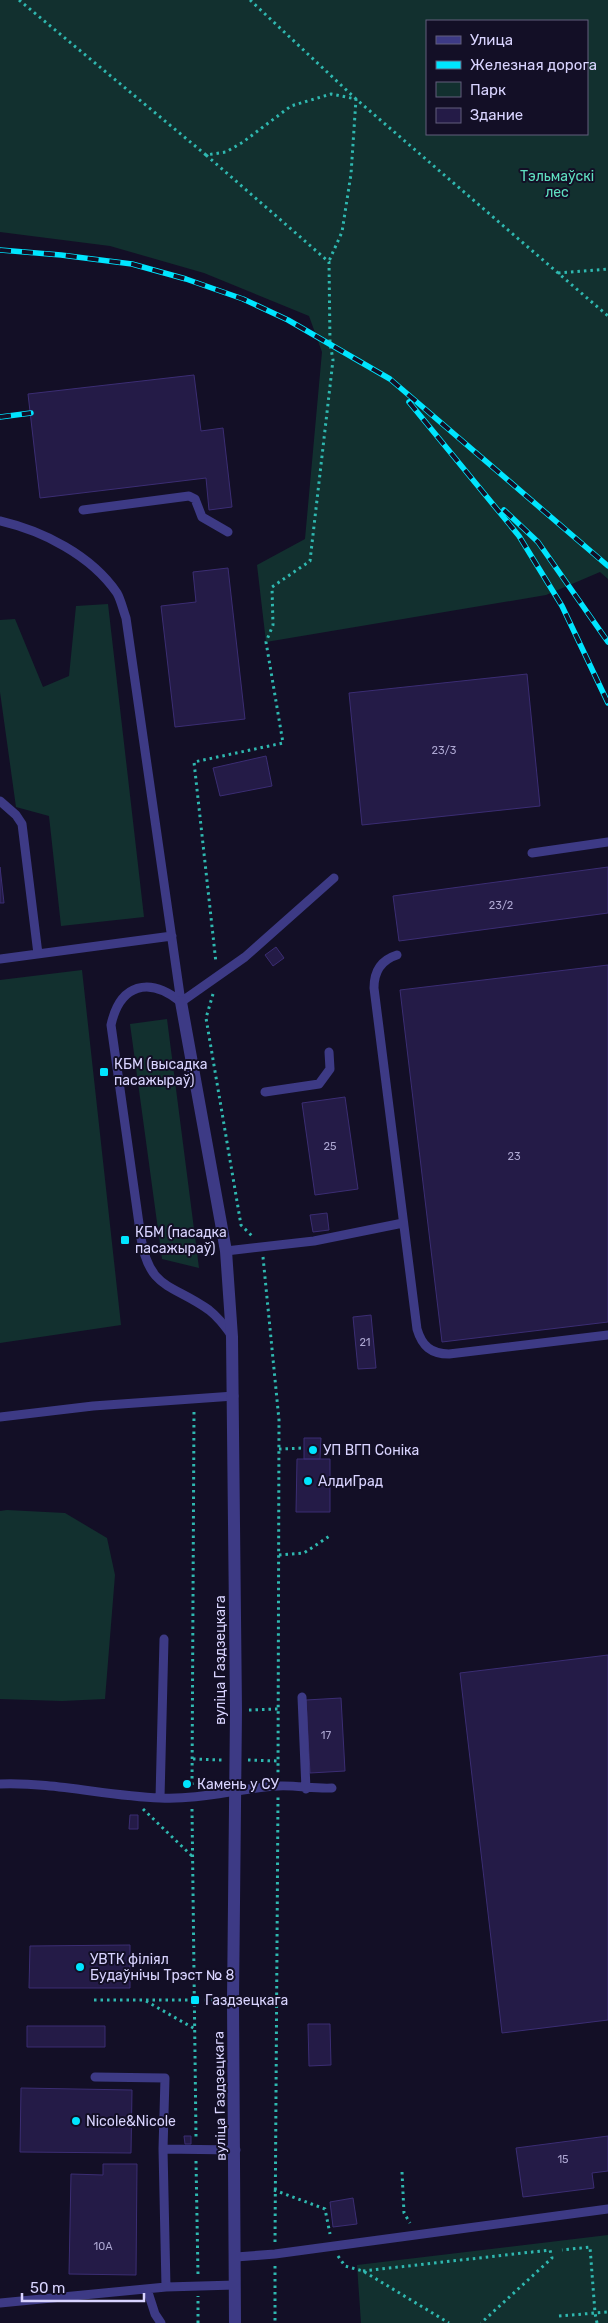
<svg xmlns="http://www.w3.org/2000/svg" width="608" height="2323" font-family="Rubik,sans-serif">
<style>
.green{fill:#12302f;fill-rule:evenodd}
.building{fill:#241b47;stroke:#3b2d73}
.lines{fill:none;stroke-linecap:round;stroke-linejoin:round}
.path{stroke:#2fb8b0;stroke-width:3;stroke-dasharray:2.5 4;stroke-linecap:butt}
.service{stroke:#3d3a85;stroke-width:9}
.minor{stroke:#3d3a85;stroke-width:12}
.rail-casing{stroke:#00e5ff;stroke-width:5.5}
.rail{stroke:#130f26;stroke-width:4;stroke-dasharray:11;stroke-linecap:butt}
.poi-dot{fill:#00e5ff;stroke:#130f26;stroke-width:2}
.labels{text-anchor:middle;dominant-baseline:central;stroke-width:4;stroke-linejoin:round;paint-order:stroke}
.number-label{font-size:11px;fill:#aca6d1}
.park-label{font-size:14px;fill:#5fe0c0;stroke:#130f26}
.poi-label{font-size:14px;fill:#d9d4ff;stroke:#130f26;text-anchor:start}
.street-label{font-size:14px;fill:#d9d4ff;stroke:#130f26}
</style>
<rect width="100%" height="100%" fill="#130f26"/>
<path class="green" d="M0 0H608V579L600 572 546 595 266 642 257 565 305 539 322 352 309 316 204 273 110 246 0 232ZM427 21H587V134H427Z
M108 604 144 917 61 926 49 816 16 807 0 692V620L15 619 43 687 69 676 76 606Z
M82 970 121 1325 0 1343V980Z
M167 1019 199 1268 162 1259 130 1024Z
M7 1510 65 1513 107 1538 115 1575 105 1699 62 1701 0 1699V1511Z
M608 2235V2323H361L357 2265Z"/>
<path class="building" d="M194 375 201 431 223 428 232 507 209 510 206 478 40 498 28 394Z
M228 568 245 719 175 727 161 606 196 602 193 572Z
M527 674 540 806 362 825 349 693Z
M266 756 272 786 220 796 213 768Z
M0 867 4 903H0Z
M608 867V913L399 941 393 896Z
M276 947 284 958 273 966 265 955Z
M608 965V1322L442 1342 400 990Z
M345 1097 358 1189 315 1195 302 1103Z
M327 1213 329 1230 313 1232 310 1215Z
M371 1315 376 1368 358 1369 353 1317Z
M304 1438H321L320 1459H304Z
M297 1459H330V1512H296Z
M608 1655V2020L502 2033 460 1673Z
M341 1698 345 1771 310 1773 306 1700Z
M130 1815H138V1829H129Z
M130 1945V1988H29L30 1946Z
M308 2024H330L331 2065 309 2066Z
M27 2026H105V2047H27Z
M21 2088 132 2090 131 2153 20 2152Z
M184 2136H191V2144H185Z
M608 2136V2171L592 2173 594 2188 523 2197 516 2148Z
M103 2164H137L136 2275 69 2274 71 2174 103 2175Z
M353 2198 357 2224 333 2227 330 2202Z"/>
<g class="lines">
<path class="path" d="M19 0 206 155 226 152 243 142 291 106 331 94 356 99 351 174 342 232 329 261
M250 0 356 99 608 316
M206 155 329 262 330 343 333 360 310 561 272 587 273 625 266 642 283 743 194 762 216 963
M558 273 608 269
M213 994 206 1018 241 1225 253 1237
M263 1257 279 1420 278 1775
M279 1449 304 1448
M279 1555 304 1553 331 1535
M249 1710 278 1709
M193 1759 222 1760
M248 1760 278 1761
M192 1785 194 1411
M143 1809 193 1857
M192 1809 196 2137
M94 2000H220
M146 2001 195 2029
M196 2161 198 2275
M402 2172 404 2213 410 2223
M274 2190 325 2209 330 2234
M275 2242 278 1796
M338 2256 345 2266 363 2271 449 2323
M275 2266V2323
M363 2271 550 2250 552 2258 481 2323
M559 2316 595 2313 590 2247 562 2250
M198 2323V2296
M597 2323 595 2313 608 2312"/>
<path class="service" d="M83 510 189 496 195 499 202 517 228 532
M0 521C43 531 91 555 117 593 121 600 123 610 126 618L181 1002
M0 801 16 815 22 824 38 954
M532 853 608 842
M397 955C381 960 374 971 374 988L417 1329C422 1346 431 1354 449 1354L608 1335
M0 959 172 936
M181 1002C149 976 120 984 111 1025L141 1238C149 1290 173 1284 209 1310 218 1317 225 1326 232 1336
M181 1002 245 957 334 878
M265 1092 319 1084 330 1069 329 1052
M226 1251 314 1241 403 1223
M0 1417 93 1406 234 1396
M302 1697 306 1789
M0 1784C54 1782 106 1796 160 1798 202 1800 238 1788 278 1786 296 1785 314 1789 332 1788
M160 1798 164 1639
M95 2077 165 2078 163 2149
M236 2257 275 2254 608 2209
M166 2287 163 2149 236 2150
M147 2289 155 2314 161 2323
M0 2303 166 2287 235 2285"/>
<path class="minor" d="M181 1002 226 1251 232 1337 236 1710 233 2000 235 2323"/>
<g class="rail-casing">
<path id="rail" d="M0 250 61 255 132 264 186 279 243 299 288 320 390 379 608 566
M409 402 519 536 562 606 608 703
M0 417 31 413
M504 510 538 542 608 642"/>
</g>
<use href="#rail" class="rail"/>
</g>
<g class="poi-dot">
<rect x="99" y="1067" width="10" height="10" rx="2.5"/>
<rect x="120" y="1235" width="10" height="10" rx="2.5"/>
<circle cx="313" cy="1450" r="5"/>
<circle cx="308" cy="1481" r="5"/>
<circle cx="187" cy="1784" r="5"/>
<circle cx="80" cy="1967" r="5"/>
<rect x="190" y="1995" width="10" height="10" rx="2.5"/>
<circle cx="76" cy="2121" r="5"/>
</g>
<g class="labels">
<g class="number-label">
<text x="444" y="750">23/3</text>
<text x="501" y="905">23/2</text>
<text x="330" y="1146">25</text>
<text x="514" y="1156">23</text>
<text x="365" y="1342">21</text>
<text x="326" y="1735">17</text>
<text x="563" y="2159">15</text>
<text x="103" y="2246">10А</text>
</g>
<g class="park-label">
<text x="557" y="176">Тэльмаўскі<tspan x="557" dy="16">лес</tspan></text>
</g>
<g class="poi-label">
<text x="114" y="1064">КБМ (высадка<tspan x="114" dy="16">пасажыраў)</tspan></text>
<text x="135" y="1232">КБМ (пасадка<tspan x="135" dy="16">пасажыраў)</tspan></text>
<text x="323" y="1450">УП ВГП Соніка</text>
<text x="318" y="1481">АлдиГрад</text>
<text x="197" y="1784">Камень у СУ</text>
<text x="90" y="1959">УВТК філіял<tspan x="90" dy="16">Будаўнічы Трэст № 8</tspan></text>
<text x="205" y="2000">Газдзецкага</text>
<text x="86" y="2121">Nicole&amp;Nicole</text>
</g>
<g class="street-label">
<text transform="translate(220 1660) rotate(-90)">вуліца Газдзецкага</text>
<text transform="translate(220 2096) rotate(-91)">вуліца Газдзецкага</text>
</g>
</g>
<rect x="426" y="20" width="162" height="115" fill="#130f26" stroke="#625e7d"/>
<rect x="436" y="36" width="25" height="8" fill="#3d3a85" stroke="#625e7d"/>
<text x="470" y="45" font-size="15" fill="#d9d4ff">Улица</text>
<rect x="436" y="61" width="25" height="8" fill="#00e5ff" stroke="#625e7d"/>
<text x="470" y="70" font-size="15" fill="#d9d4ff">Железная дорога</text>
<rect x="436" y="82" width="25" height="15" fill="#12302f" stroke="#625e7d"/>
<text x="470" y="95" font-size="15" fill="#d9d4ff">Парк</text>
<rect x="436" y="108" width="25" height="15" fill="#241b47" stroke="#625e7d"/>
<text x="470" y="120" font-size="15" fill="#d9d4ff">Здание</text>
<path d="M22 2293v8h122v-8" fill="none" stroke="#d9d4ff" stroke-width="2.5"/>
<text x="30" y="2293" font-size="15" fill="#d9d4ff" stroke="#130f26" stroke-width="4" paint-order="stroke">50 m</text>
</svg>
